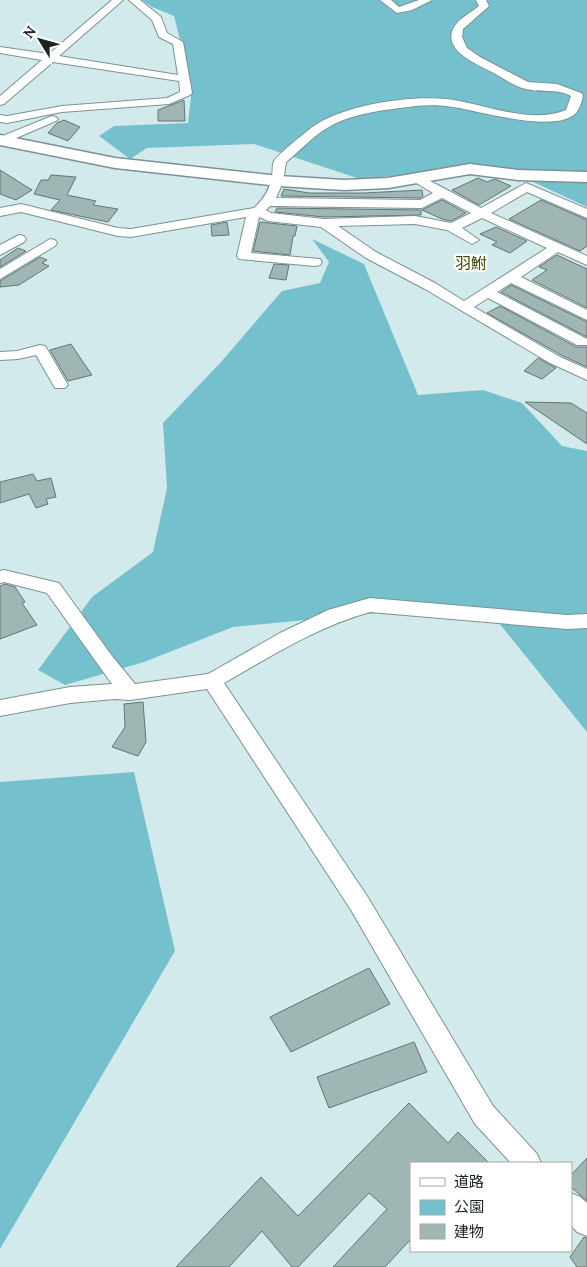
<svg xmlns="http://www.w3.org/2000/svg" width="587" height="1267" font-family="Lora,'Noto Sans JP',serif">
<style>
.green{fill:#74c1cd}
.building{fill:#a0b6b4;stroke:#617674}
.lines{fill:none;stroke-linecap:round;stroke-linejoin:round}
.street-casing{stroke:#7c9195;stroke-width:2}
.secondary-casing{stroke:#7c9195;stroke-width:3}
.street{fill:#fff;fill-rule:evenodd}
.secondary{fill:#fff;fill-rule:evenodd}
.labels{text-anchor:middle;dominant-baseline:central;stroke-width:4.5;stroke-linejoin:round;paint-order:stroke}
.far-quarter-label{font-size:16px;fill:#464c11;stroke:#fff}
</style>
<rect width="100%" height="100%" fill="#d3eaed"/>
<path class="green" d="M142 0H587V207L499 166 360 179 254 144 147 148 130 159 99 136 114 126 188 123 192 87 174 16 152 7Z
M312 239 364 264 418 395 483 390 522 403 562 446 587 451V732L499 623 449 606 233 627 144 662 65 685 38 670 92 597 153 552 167 488 163 423 221 362 282 291 320 283 329 262Z
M134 772 175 951 0 1249V782Z"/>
<path class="building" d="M184 100 185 121H158V110Z
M64 120 80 127 68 141 48 133 57 123Z
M0 170 32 190 16 200 0 194Z
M51 175 76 177 67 195 96 201 93 205 118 209 108 222 51 210 60 200 34 194 41 180H48Z
M478 178 487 182 495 179 511 186 479 205 452 190Z
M284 189 309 193H364L422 190 423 196 420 198 281 196Z
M442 200 466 213 451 221 442 219 422 210Z
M541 200 587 220V246L580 251 509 219Z
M277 208 421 210V215L324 217 275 212Z
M227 222 229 235 212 236 211 225Z
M260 222 297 226 295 236H293L290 255 253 251Z
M496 227 527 241 510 253 492 245 497 242 480 234Z
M18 248 26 251 0 267V260Z
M557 255 587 269V308L532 280 547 270 539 267Z
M40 257 47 260 42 263 49 266 19 285 0 287V281Z
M274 264 289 265 286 280 269 278Z
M511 285 587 322V337L501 292Z
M500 306 576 347H587V367L561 355 487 313Z
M71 344 81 359 92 375 68 381 50 350Z
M538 358 556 368 542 379 524 371Z
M525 402 571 403 587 413V444Z
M33 474 37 481 51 478 56 497 46 499 48 504 36 508 29 494 0 503V482Z
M5 584 15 587 25 602 22 603 37 625 0 639V586Z
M143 702 146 742 138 756 112 747 125 727 124 704Z
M369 968 390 1004 291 1052 270 1017Z
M414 1042 427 1072 329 1108 317 1077Z
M409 1103 448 1143 458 1132 489 1163H411V1239L385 1267H333L387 1209 369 1193 298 1267H292L262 1231 229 1267H176L261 1177 298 1216Z
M587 1158V1201L571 1187V1175Z
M584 1237 587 1238V1267H577L570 1257Z"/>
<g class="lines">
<g class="street-casing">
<path id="street" d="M112 0H123L59 56 178 75 173 44 159 37 152 20 129 0H140L161 17 167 33 183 42 192 93 190 95 169 104 62 112 7 123 0 122V115L7 116 62 106 167 98 180 92 179 81 53 62 4 104 0 105V96L42 60 0 53V47L49 54Z
M380 0H391L399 7 419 0H432L412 10 397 13Z
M476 0H486L489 6 463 29 462 37 467 48 480 57 528 82 557 84 581 93 583 95C582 101 580 108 576 113 556 134 480 111 453 107 436 104 418 105 400 108 376 111 348 115 327 128 312 137 300 151 286 162L283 182 276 198 420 200 433 193 413 181 411 178 417 174 481 208 526 183 587 209V218L527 192 491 213 587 256V265L558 252 521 277 587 310V320L511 283 497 292 587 339V345H577L488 298 474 307 560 357 587 369V380L550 363 425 289 366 258 321 227 268 221 259 217 251 253 320 259 322 262 320 265 315 266 239 259 237 256 246 217 131 237 118 236 21 212 0 216V208L21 204 118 228 131 229 254 208C264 199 270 189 272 176 273 171 272 165 274 161 277 155 305 133 311 128 344 104 415 94 454 100 489 106 532 124 566 110L571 96C556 88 542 93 526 89 514 86 504 79 494 73 480 65 443 52 453 29 457 19 471 13 479 6ZM442 198 471 213 451 223 415 216 324 219 271 213 266 210 270 206 422 208ZM482 218 547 248 464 301 435 283 376 252 338 226 415 224 447 230 472 244 479 240 462 228Z
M52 116 56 117 58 119 56 121 0 145V137Z
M19 235 24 236 26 239 24 242 0 255V245Z
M50 239 55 240 57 243 55 246 0 279V269Z
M40 345 45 346 47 349 68 385 65 388H55L36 355 18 359 0 360V352L17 351Z
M4 570 59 583 112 656 135 684 208 674 280 633 328 610 370 598 567 615 587 614V628L567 629 370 612C317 627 271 656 224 683L367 896 493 1106 537 1154 541 1163H511L475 1124 351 910 207 689 130 700 115 699 70 703 0 716V700L70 687 112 684 47 593 4 582 0 583V571Z
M571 1193 580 1197 587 1203V1236L577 1232 571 1225Z"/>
</g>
<g class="secondary-casing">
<path id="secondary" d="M0 135 115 158 279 176 344 180 388 178 470 164 518 170 587 172V182L518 180 470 174 388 188 344 190 279 186 115 168 0 145Z"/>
</g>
<use href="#street" class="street"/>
<use href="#secondary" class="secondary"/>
</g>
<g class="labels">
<g class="far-quarter-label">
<text x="471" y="263">羽鮒</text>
</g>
</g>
<rect x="410" y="1162" width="162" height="90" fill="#ffffff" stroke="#a4a7a8"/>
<rect x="420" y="1178" width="25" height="8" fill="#ffffff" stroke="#a4a7a8"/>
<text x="454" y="1187" font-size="15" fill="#1b2325">道路</text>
<rect x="420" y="1200" width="25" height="15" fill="#74c1cd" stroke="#a4a7a8"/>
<text x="454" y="1212" font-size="15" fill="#1b2325">公園</text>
<rect x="420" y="1224" width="25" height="15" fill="#a0b6b4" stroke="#a4a7a8"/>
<text x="454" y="1237" font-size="15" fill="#1b2325">建物</text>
<g transform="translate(40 40) rotate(307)" stroke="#ffffff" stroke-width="4" paint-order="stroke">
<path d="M0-4L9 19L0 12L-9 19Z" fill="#1b2325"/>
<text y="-8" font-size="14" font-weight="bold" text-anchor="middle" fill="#1b2325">N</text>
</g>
</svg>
